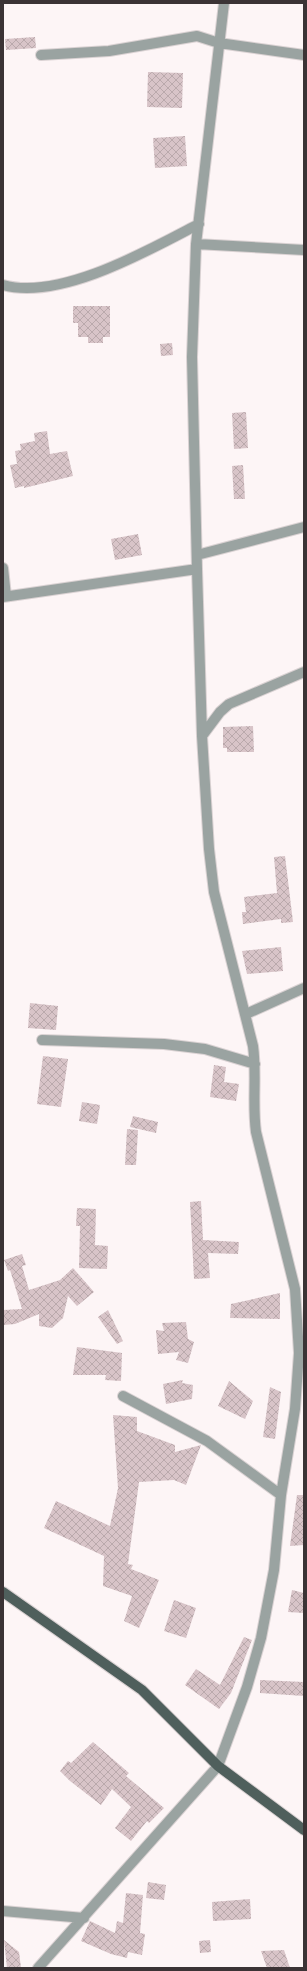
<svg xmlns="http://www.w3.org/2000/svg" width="307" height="1971" font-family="Merriweather,serif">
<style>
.building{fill:url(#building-cross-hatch)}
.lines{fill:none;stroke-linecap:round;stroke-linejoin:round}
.minor-casing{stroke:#dad2d3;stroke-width:12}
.major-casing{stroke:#dad2d3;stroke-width:12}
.minor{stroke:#9aa3a1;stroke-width:10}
.major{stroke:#4f5f5c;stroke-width:10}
</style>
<defs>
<pattern id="building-cross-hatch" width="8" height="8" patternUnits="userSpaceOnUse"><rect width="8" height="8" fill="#d8c4c8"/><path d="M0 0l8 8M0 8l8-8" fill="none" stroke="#baa9ac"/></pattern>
</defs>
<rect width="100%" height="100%" fill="#fdf5f6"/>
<path class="building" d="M35 37 36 48 6 50 5 39Z
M148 72 183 73 182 108 147 107Z
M185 136 187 166 155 168 153 138Z
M73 306H110V337H103V343H88V337H78V323H73Z
M172 343 173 355 161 356 160 344Z
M246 412 248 448 234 449 232 413Z
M47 431 50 454 67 451 73 476 24 488V486L15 488 10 465 17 464 15 451 21 450 20 444 35 441 34 433Z
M243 465 245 499H234L232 466Z
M138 534 142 555 115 560 111 539Z
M253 726 254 752H227V748H223V727Z
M285 856 293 922 281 923V919L243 924 242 912H246L244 897 277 893 274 857Z
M281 947 283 971 247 974 242 951Z
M30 1003 58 1006 56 1030 28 1028Z
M43 1056 68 1059 61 1107 37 1104Z
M214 1065 226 1067 224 1082 239 1084 236 1101 210 1097Z
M82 1102 100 1105 97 1124 79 1121Z
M133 1116 158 1122 156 1133 130 1127Z
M127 1129 138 1130 136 1165H125Z
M201 1201 203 1240 239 1242 238 1254 208 1253 210 1278 194 1279 190 1202Z
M77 1208 96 1209 95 1245 108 1246 107 1269 79 1268 80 1226H76Z
M22 1254 26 1265 22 1266 29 1290 60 1280 73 1268 94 1292 77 1306 68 1296 63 1318 52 1328 39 1326V1314L15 1324 3 1325V1310L22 1309 10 1270 8 1271 4 1260Z
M280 1293V1319L230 1318 231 1304Z
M108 1310 123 1341 117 1344 98 1317Z
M186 1322 188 1339 194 1342 188 1363 176 1360 179 1352 158 1354 156 1330 164 1331 162 1323Z
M77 1347 122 1353 121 1381 105 1380 106 1375H73Z
M183 1380 182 1383 193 1385 192 1399 166 1404 163 1384Z
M229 1381 253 1401 245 1419 218 1406Z
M270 1387 281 1392 275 1439 263 1437Z
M113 1415 137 1417V1431L175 1445V1452L201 1445 186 1485 174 1480 139 1482 128 1564 133 1565 131 1569 159 1580 139 1628 124 1621 132 1596 103 1586 104 1556 44 1528 56 1501 110 1526 118 1488Z
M297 1495H304V1545L290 1546Z
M292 1590 304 1593V1613L288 1612Z
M174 1600 196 1608 186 1638 164 1631Z
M244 1637 252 1640 231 1693 219 1709 185 1685 196 1669 220 1685Z
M260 1680 304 1682V1696L260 1693Z
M93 1742 129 1773 126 1776 164 1808 149 1823 147 1821 131 1841 115 1828 131 1807 112 1789 101 1805 70 1781 60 1771 68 1761 71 1763Z
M148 1882 166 1885 164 1900 146 1898Z
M126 1893 143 1895 140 1933 145 1934 142 1955 128 1952 127 1958 111 1954 81 1941 90 1921 115 1933 117 1921 123 1923Z
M250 1899 251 1919 213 1921 212 1902Z
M4 1940 19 1952 21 1968H7Z
M210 1940 211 1952 200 1953 199 1941Z
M284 1950 290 1968H267L261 1951Z"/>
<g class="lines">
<g class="minor-casing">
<path id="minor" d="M41 55 109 51 197 36 219 43 304 55
M196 244 304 250
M3 285C60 301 149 250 199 224
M197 555 304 527
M3 568 6 596
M3 597 197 569
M202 736 220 712 229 704 304 672
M246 1014 304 988
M42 1040 164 1044 205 1049 255 1064
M123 1396 207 1441 281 1495
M3 1911 84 1918
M38 1968 218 1766 247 1687 261 1638 274 1570 281 1495 295 1409 299 1353 295 1289 256 1132C252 1103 257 1075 253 1046L214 892 209 849 202 736 197 569 192 357 196 244 224 3"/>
</g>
<g class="major-casing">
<path id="major" d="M3 1592 142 1690 218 1766 304 1830"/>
</g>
<use href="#minor" class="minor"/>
<use href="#major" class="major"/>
</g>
<rect width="307" height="1971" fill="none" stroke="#3b3335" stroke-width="8"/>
</svg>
